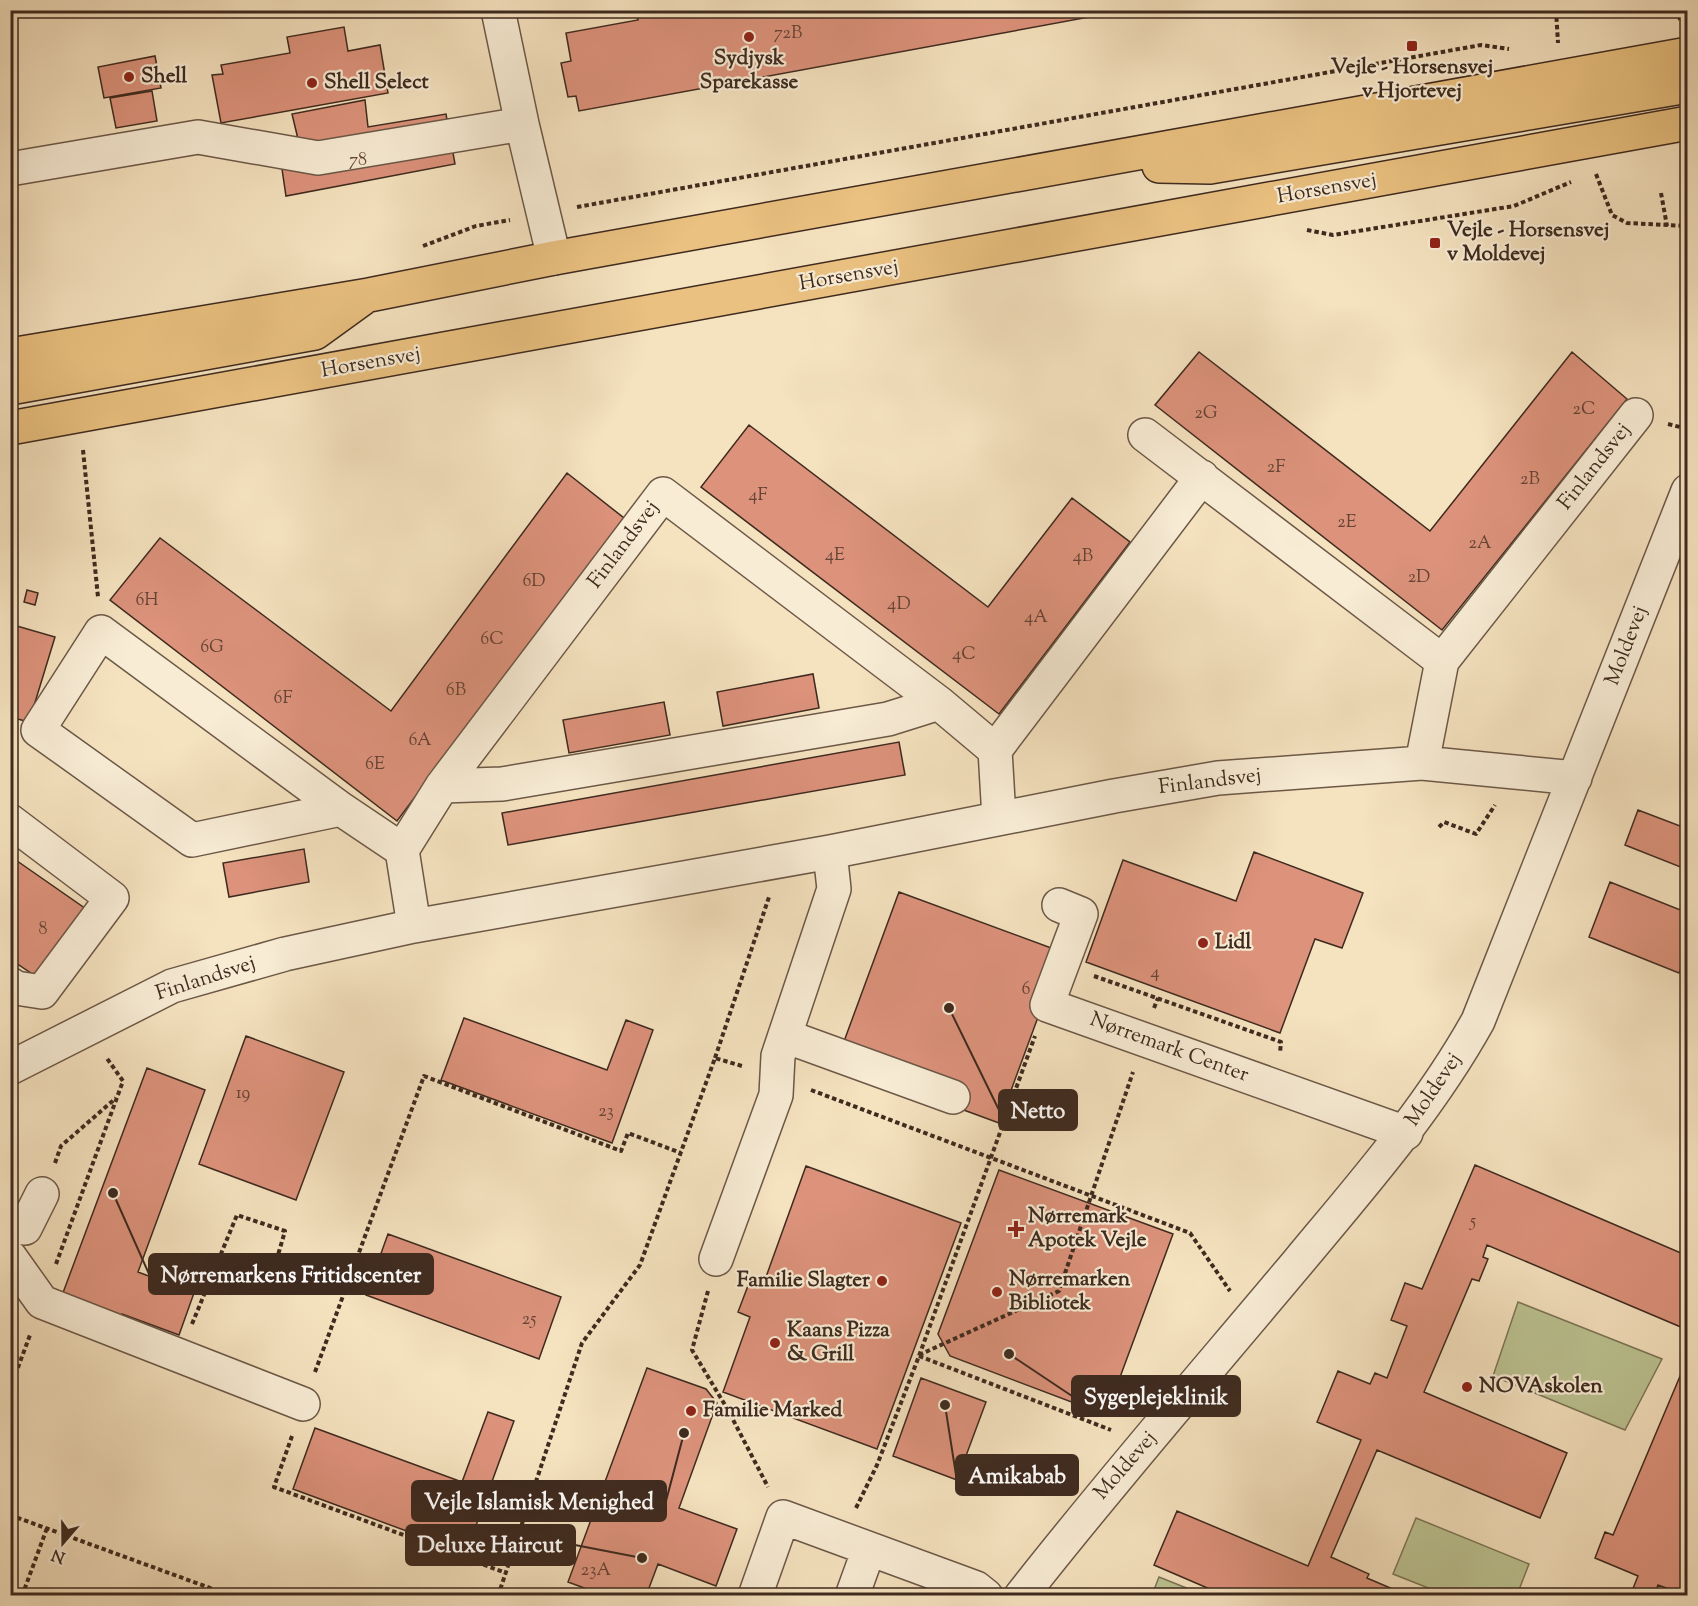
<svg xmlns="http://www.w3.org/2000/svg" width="1698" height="1606" font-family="'Sorts Mill Goudy',serif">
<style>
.green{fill:#bcc392;stroke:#7d7658;stroke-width:1.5}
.building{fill:#dc927b;stroke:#3e2a1f;stroke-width:1.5}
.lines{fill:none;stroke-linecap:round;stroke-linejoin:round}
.minor-casing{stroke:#6c5847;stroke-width:36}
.major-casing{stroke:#3e2a1f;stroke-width:36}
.path{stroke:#3e2a1f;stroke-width:4;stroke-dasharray:4.5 3;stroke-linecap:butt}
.minor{stroke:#f8ecd5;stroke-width:33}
.major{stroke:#eac180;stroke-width:33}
.poi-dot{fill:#8f2418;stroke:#f8ecd5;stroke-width:2}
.labels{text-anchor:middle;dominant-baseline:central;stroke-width:4.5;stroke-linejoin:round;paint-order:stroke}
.number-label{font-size:18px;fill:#664436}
.poi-label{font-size:21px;font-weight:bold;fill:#3e2a1f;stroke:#f8ecd5;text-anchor:start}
.street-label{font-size:21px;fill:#3e2a1f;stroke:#f8ecd5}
.leader{fill:none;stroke:#3e2a1f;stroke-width:2}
.callout-dot{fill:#3e2a1f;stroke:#f8ecd5;stroke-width:2}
.callout{fill:#3e2a1f;stroke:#3e2a1f;stroke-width:2}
.callout-label{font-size:22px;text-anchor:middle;font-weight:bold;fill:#fff}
</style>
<rect width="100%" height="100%" fill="#f5e2bf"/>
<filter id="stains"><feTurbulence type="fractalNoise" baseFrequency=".00333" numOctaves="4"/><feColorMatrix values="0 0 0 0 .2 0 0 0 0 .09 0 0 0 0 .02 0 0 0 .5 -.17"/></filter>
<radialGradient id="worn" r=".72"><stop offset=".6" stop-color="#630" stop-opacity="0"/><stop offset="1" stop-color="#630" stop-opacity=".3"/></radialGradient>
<path class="green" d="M1518 1302 1662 1359 1625 1430 1493 1376Z
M1416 1518 1529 1564 1517 1595H1446L1393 1574Z
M1159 1577 1204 1595H1152Z"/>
<path class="building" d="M636 10H1094L1095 16 579 111 576 96 568 97 561 63 571 61 566 33 638 20Z
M344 27 348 51 380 45 388 93 221 123 212 75 223 74 221 65 290 53 287 37Z
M155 56 161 88 104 98 98 67Z
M152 91 157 121 116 128 110 98Z
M365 100 368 127 446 114 455 164 286 196 278 142 298 139 292 114Z
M1199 352 1430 531 1572 352 1627 399 1442 630 1155 405Z
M749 425 988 607 1072 498 1130 542 999 714 701 487Z
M567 473 624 518 397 821 110 600 160 538 391 711Z
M27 590 38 593 35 605 24 602Z
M10 624 55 637 29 722 10 717Z
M813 674 819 708 723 726 717 692Z
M664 702 670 735 569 753 563 720Z
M899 742 905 775 508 845 502 813Z
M1638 810 1688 829V870L1625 845Z
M304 849 309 882 229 897 223 863Z
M1254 852 1363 893 1342 948 1315 939 1280 1033 1086 962 1123 860 1236 901Z
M10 856 86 909 37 977 10 959Z
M1610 882 1688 913V951L1679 973 1589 937Z
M899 892 1062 952 999 1123 836 1063Z
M464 1018 607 1070 626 1020 653 1030 612 1143 441 1080Z
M246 1036 344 1072 296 1200 199 1164Z
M147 1068 205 1090 138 1272 194 1293 179 1335 122 1314 120 1319 61 1298Z
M1475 1165 1688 1256V1330L1487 1245 1483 1257 1488 1259 1479 1281 1472 1279 1424 1392 1567 1453 1540 1518 1377 1450 1331 1557 1369 1574 1367 1578 1409 1596H1226L1154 1565 1177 1511 1308 1566 1361 1440 1317 1422 1338 1371 1370 1384 1375 1373 1387 1378 1407 1326 1391 1320 1405 1283 1422 1289Z
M806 1166 961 1223 877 1449 723 1392 750 1317 738 1312 749 1283 762 1288Z
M999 1170 1173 1234 1106 1415 950 1356 938 1334Z
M388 1234 561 1297 539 1359 366 1295Z
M10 1354 18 1357 10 1378Z
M1686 1362 1688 1596 1658 1585 1654 1596H1630L1638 1576 1595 1558 1605 1532 1613 1535Z
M647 1368 706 1389 717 1403 679 1508 737 1529 716 1586 658 1564 646 1596H606L568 1582Z
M921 1378 986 1402 957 1480 893 1456Z
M488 1412 514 1421 466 1553 293 1489 315 1428 462 1482Z"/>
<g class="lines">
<g class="minor-casing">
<path id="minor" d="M498 10 522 124
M10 169 198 137 318 158 522 124 554 258
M1145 435 1442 661 1422 763
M1442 661 1636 415
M995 750 1202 477
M442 786 502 784 888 719 939 703
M341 809 192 840 38 730 101 632 341 809 402 850 414 926
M10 821 112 898 42 992 16 988 10 984
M402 850 442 786 663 494 939 703 995 750 999 818
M1059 905 1081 914 1047 1005 1406 1133
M785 1036 953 1097
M10 1068 172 986 285 954 414 926 830 852 1114 796 1218 778 1422 763 1575 778
M10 1225 25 1228 42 1194
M10 1257 42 1302 303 1404
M716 1259 776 1095 778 1056 834 889 830 852
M755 1596 783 1517 976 1588 986 1596
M852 1596 869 1549
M1021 1596C1111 1481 1206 1372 1299 1261 1363 1184 1429 1109 1478 1021L1688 491"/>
</g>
<g class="major-casing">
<path id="major" d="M1159 166 1210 167 1688 86
M10 355 369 295 554 258 1688 54
M10 388 315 333 362 299
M10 428 1688 123"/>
</g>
<path class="path" d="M1556 10 1558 43
M1678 10 1680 20
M1596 174 1612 215 1627 223 1688 226
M1661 193 1667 226
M577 207 1481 45 1509 49
M1307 230 1333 235 1514 206 1571 182
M423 246 476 226 510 220
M1668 424 1688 429
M83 450 98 597
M1439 827 1444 822 1476 834 1495 805
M1094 976 1281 1042 1280 1053
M1154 1008 1158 998
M715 1058 769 897
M811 1090 1190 1233 1230 1291
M55 1163 61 1146 116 1098
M56 1264 123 1081 106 1057
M708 1291 692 1350 728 1410 768 1487
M192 1324 237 1215 285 1231 278 1255 348 1281
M919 1355 1059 1291 1133 1072
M919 1356 1111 1430
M315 1372 424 1076 621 1151 628 1133 681 1153
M10 1389 30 1335
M292 1436 274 1487 506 1573
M856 1508 877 1465 919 1356 1035 1036
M10 1515 232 1596
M1665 1593 1667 1596
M22 1596 47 1528
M498 1596 582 1343 640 1265 715 1058 742 1066"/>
<use href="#minor" class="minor"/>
<use href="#major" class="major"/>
</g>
<g class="poi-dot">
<circle cx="749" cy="37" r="6"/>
<rect x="1406" y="40" width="12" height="12" rx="3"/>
<circle cx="129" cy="77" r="6"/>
<circle cx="312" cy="83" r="6"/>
<rect x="1429" y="237" width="12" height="12" rx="3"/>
<circle cx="1203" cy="943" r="6"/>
<path d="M1013 1220h6v6h6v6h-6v6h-6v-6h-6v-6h6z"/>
<circle cx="882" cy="1281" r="6"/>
<circle cx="997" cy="1292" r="6"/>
<circle cx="775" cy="1343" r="6"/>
<circle cx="1467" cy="1387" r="6"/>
<circle cx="691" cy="1411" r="6"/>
</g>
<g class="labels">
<g class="number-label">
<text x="788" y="34">72B</text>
<text x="358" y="161">78</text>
<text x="1584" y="410">2C</text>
<text x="1206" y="414">2G</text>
<text x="1276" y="468">2F</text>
<text x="1530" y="480">2B</text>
<text x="758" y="496">4F</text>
<text x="1347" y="523">2E</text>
<text x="1480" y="544">2A</text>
<text x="835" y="556">4E</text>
<text x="1083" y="557">4B</text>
<text x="1419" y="578">2D</text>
<text x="534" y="582">6D</text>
<text x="147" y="601">6H</text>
<text x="899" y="605">4D</text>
<text x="1036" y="618">4A</text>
<text x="492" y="640">6C</text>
<text x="212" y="648">6G</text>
<text x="964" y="655">4C</text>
<text x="456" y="691">6B</text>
<text x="283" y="699">6F</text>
<text x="420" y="741">6A</text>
<text x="375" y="765">6E</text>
<text x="43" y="930">8</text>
<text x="1155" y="973">4</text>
<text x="1026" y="990">6</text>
<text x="243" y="1094">19</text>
<text x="606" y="1112">23</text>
<text x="1473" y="1222">5</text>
<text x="529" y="1320">25</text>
<text x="596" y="1571">23A</text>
</g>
<g class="poi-label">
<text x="749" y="59" text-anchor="middle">Sydjysk<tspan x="749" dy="24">Sparekasse</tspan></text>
<text x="1412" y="68" text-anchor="middle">Vejle - Horsensvej<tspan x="1412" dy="24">v Hjortevej</tspan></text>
<text x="141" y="77">Shell</text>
<text x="324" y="83">Shell Select</text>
<text x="1447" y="231">Vejle - Horsensvej<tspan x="1447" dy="24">v Moldevej</tspan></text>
<text x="1215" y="943">Lidl</text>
<text x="1028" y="1217">Nørremark<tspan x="1028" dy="24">Apotek Vejle</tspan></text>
<text x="1009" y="1280">Nørremarken<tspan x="1009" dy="24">Bibliotek</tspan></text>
<text x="870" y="1281" text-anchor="end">Familie Slagter</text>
<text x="787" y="1331">Kaans Pizza<tspan x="787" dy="24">&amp; Grill</tspan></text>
<text x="1479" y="1387">NOVAskolen</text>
<text x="703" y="1411">Familie Marked</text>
</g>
<g class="street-label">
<text transform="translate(1327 189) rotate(-10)">Horsensvej</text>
<text transform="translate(849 276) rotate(-10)">Horsensvej</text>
<text transform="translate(371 363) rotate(-10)">Horsensvej</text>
<text transform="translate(1595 467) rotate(-52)">Finlandsvej</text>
<text transform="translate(624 545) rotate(-53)">Finlandsvej</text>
<text transform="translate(1627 646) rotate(-69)">Moldevej</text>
<text transform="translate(1210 782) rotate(-7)">Finlandsvej</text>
<text transform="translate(206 979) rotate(-18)">Finlandsvej</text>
<text transform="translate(1169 1048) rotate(20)">Nørremark Center</text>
<text transform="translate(1434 1090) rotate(-56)">Moldevej</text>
<text transform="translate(1126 1466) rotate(-49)">Moldevej</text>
</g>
</g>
<path class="leader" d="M949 1008L999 1110M113 1193L149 1274M1009 1354L1072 1396M945 1405L956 1475M684 1433L666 1501M642 1558L575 1545"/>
<g class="callout-dot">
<circle cx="949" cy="1008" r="6"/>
<circle cx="113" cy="1193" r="6"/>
<circle cx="1009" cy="1354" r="6"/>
<circle cx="945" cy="1405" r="6"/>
<circle cx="684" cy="1433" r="6"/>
<circle cx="642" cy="1558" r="6"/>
</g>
<g class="callout">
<rect x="999" y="1090" width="78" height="40" rx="6"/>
<rect x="149" y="1254" width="284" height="40" rx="6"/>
<rect x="1072" y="1376" width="168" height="40" rx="6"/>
<rect x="956" y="1455" width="122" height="40" rx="6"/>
<rect x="412" y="1481" width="254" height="40" rx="6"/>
<rect x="406" y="1525" width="169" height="40" rx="6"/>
</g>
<g class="callout-label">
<text x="1038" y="1118">Netto</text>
<text x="291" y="1282">Nørremarkens Fritidscenter</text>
<text x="1156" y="1404">Sygeplejeklinik</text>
<text x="1017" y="1483">Amikabab</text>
<text x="539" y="1509">Vejle Islamisk Menighed</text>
<text x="490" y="1552">Deluxe Haircut</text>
</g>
<rect width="1698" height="1606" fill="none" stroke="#f5e2bf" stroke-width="36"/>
<rect x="12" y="12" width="1674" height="1582" fill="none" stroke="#3e2a1f" stroke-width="3"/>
<rect x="18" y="18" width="1662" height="1570" fill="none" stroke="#3e2a1f" stroke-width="1.5"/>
<g transform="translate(63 1543) rotate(200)" stroke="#f8ecd5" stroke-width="4.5" paint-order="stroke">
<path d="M0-4.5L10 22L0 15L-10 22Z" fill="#3e2a1f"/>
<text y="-9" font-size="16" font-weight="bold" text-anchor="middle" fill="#3e2a1f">N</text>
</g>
<rect width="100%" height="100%" filter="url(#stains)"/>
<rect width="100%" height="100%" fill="url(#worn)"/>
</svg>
